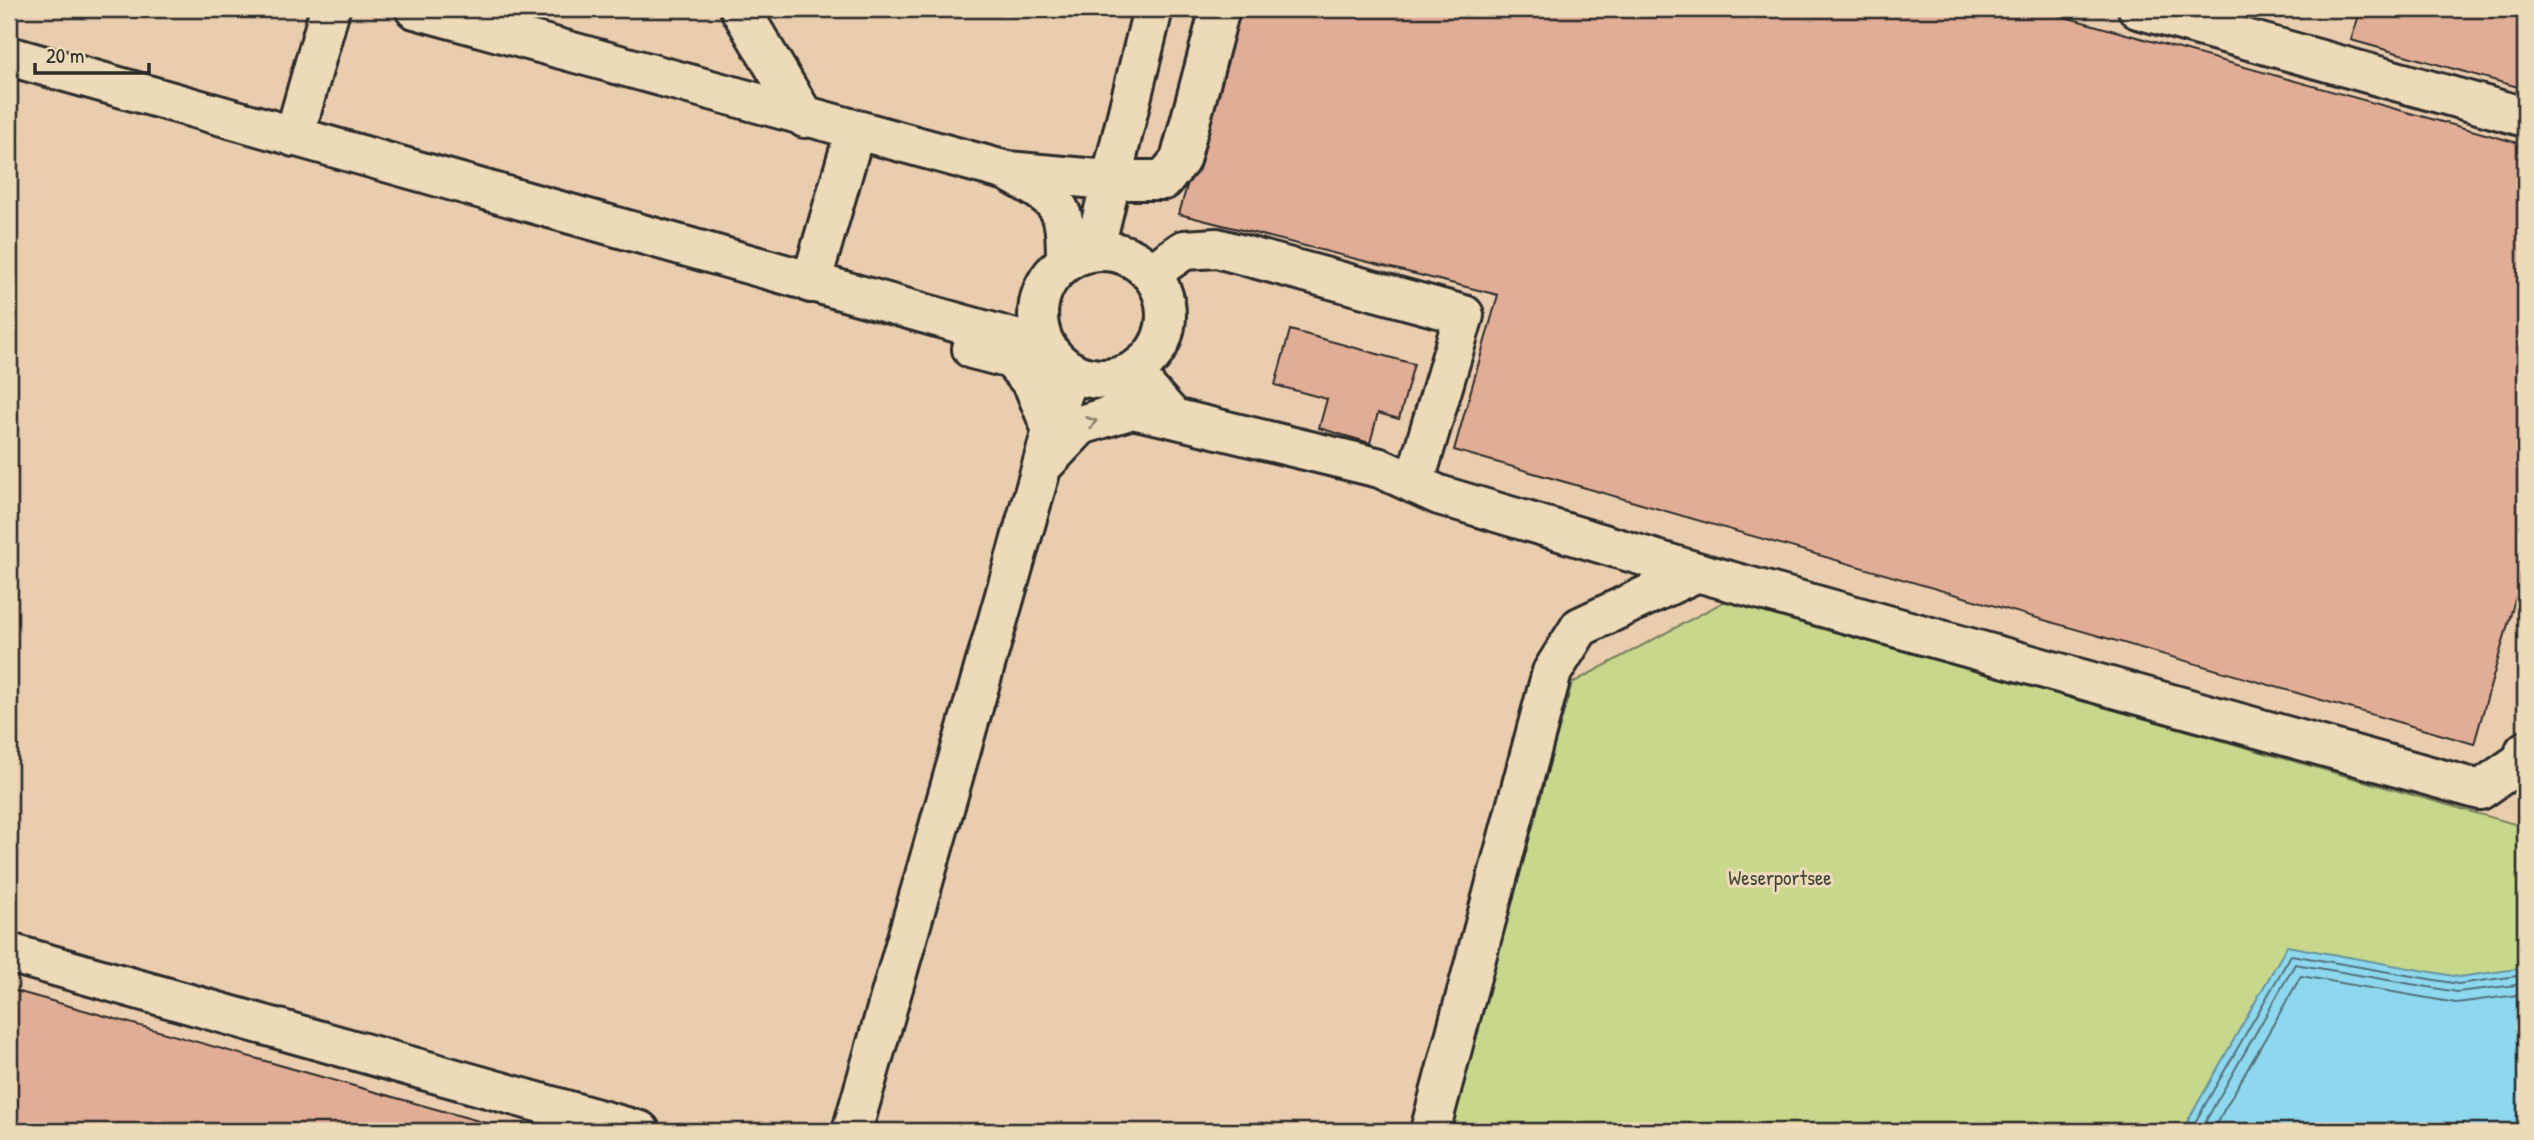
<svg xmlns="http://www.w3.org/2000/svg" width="2534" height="1140" font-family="'Patrick Hand',sans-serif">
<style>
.built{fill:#eaccae}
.green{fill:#c7d88c;stroke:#79825c;stroke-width:2}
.water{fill:#8ed8ef;stroke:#6693a1;stroke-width:2}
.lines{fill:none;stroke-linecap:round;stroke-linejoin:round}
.shore{stroke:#537079;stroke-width:2}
.building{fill:#e2ad96;stroke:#2b2b2b;stroke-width:2}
.minor-casing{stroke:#2b2b2b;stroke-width:44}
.minor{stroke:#eddab8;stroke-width:38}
.oneway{stroke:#8c8272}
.labels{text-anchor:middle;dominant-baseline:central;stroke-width:6;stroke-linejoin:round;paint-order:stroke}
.park-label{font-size:21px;fill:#42453a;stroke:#eddab8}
</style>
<rect width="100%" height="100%" fill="#eddab8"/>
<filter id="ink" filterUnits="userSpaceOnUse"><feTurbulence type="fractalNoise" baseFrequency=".0143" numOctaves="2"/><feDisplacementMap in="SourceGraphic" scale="14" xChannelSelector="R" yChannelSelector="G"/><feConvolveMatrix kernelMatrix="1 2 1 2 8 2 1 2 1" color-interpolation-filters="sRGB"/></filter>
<g filter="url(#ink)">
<path class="built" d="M9 9H2525V827L1727 600 1446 1131H9Z"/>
<path class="green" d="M1727 600 2525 827V1131H1446L1572 683Z"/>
<path class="water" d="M2287 946 2459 977 2525 968V1131H2182Z"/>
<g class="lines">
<path class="shore" d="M2190 1131 2291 955 2458 984 2525 975
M2200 1131 2295 964 2457 992 2525 984
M2212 1131 2301 976 2456 1003 2525 994"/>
</g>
<path class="building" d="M1237 9H2036L2525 145V564L2474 744 1454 450 1498 295 1179 214Z
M2361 9H2525V89L2351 40Z
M1290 330 1414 364 1399 419 1378 413 1370 443 1319 428 1327 399 1275 385Z
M9 989 514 1131H9Z"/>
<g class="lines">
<g class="minor-casing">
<path id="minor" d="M415 9 1007 171 1109 180H1164L1180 160 1220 9
M740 9 805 118
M2138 9 2525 117
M9 56 1047 348
M294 137 330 9
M1012 174C1062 202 1066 205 1066 262
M1094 251 1153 9
M1038 315a64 64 0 1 1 128 0a64 64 0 1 1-128 0Z
M1151 273 1184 250 1217 248 1464 315 1414 484
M811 283 855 131
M972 349 1011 359 1033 384 1052 430
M1132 372 1173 418 1380 468 1439 495 1697 572 2480 790 2523 760 2525 751
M1046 462 1081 425 1132 409 1173 418
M9 953 640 1131
M852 1131 1069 371
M1430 1131 1552 672 1580 627 1697 572"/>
</g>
<use href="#minor" class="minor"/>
</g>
<defs><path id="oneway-chevron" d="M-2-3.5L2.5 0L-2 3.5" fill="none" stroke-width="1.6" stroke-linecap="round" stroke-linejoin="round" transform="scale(1.75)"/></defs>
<use class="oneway" href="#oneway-chevron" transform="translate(1092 422) rotate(-19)"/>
</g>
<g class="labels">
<g class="park-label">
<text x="1780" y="877">Weserportsee</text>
</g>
</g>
<rect width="2534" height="1140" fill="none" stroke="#eddab8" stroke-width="35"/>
<rect x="18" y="18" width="2499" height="1105" fill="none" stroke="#2b2b2b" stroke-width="2.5" filter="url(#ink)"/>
<path d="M35 63v10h114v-10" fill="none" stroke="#2b2b2b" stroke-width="3.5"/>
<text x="46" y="63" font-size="21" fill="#2b2b2b" stroke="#eddab8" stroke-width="5" paint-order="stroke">20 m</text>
</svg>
